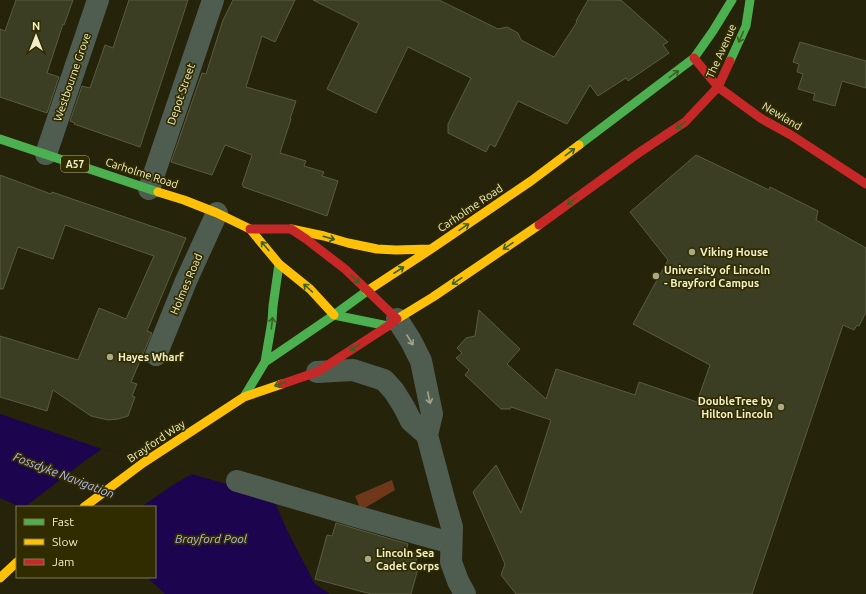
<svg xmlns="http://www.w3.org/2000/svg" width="866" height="594" font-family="Ubuntu,sans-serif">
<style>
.green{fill:#6f381b}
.water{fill:#1c044e}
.pier{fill:#26230b}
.building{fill:#3c3e23;stroke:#585c42}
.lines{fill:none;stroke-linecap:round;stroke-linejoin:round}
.street{stroke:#4f5d50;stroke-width:22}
.fast{stroke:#4caf50;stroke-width:9}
.slow{stroke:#ffc107;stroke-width:9}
.jam{stroke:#c62828;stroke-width:9}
.oneway{stroke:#3c6020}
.oneway2{stroke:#a0a68b}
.poi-dot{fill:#aba885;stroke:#312c00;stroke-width:1.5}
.labels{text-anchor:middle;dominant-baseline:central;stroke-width:3.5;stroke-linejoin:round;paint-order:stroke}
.shield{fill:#312c00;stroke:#b8b48b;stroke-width:1}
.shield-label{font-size:10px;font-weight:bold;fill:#f2efc6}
.street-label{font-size:11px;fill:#f2efc6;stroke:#312c00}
.poi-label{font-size:11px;font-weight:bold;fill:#f2efc6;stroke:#312c00;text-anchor:start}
.water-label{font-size:12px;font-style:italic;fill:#b7b8ef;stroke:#312c00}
</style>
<rect width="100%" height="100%" fill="#26230b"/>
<path class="green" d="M392 480 395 490 363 509 360 508 355 496Z"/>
<path class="water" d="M0 414 102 449 262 494 275 503 287 530 315 584 330 594H165L147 577H155V507H21L0 498Z"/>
<path class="pier" d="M102 449 192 474 173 485 141 507H25L86 460Z"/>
<path class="building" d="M16 0H73L64 25 63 24 47 73 59 77 47 113 0 97V29L5 31Z
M129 0H188L140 147 74 124 75 123 70 121 82 86 90 88 105 45 113 48Z
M233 0H295L275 42 262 36 246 87 296 101 290 119H291L280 153 306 161 304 166 324 172 322 176 338 181 327 216 243 187V185H242L252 155 225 145 212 175 171 162 202 73 206 74 223 20Z
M313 0H439L498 29 507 27 518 33 521 40 554 57 577 22 576 21 588 0H621L668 42 663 45 669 53 628 81 626 78 598 96 590 85 567 124 518 101 495 147 490 144 486 152 448 133V124L471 78 408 47 376 113 327 89 359 23Z
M800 42 866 61V88L842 81 835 106 813 100 815 94 798 89 803 74 797 72 799 64 793 62Z
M696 155 769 190 770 187 818 211 816 220 866 248V312L859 326 857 325 854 330 843 325 752 594H516L501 575 505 564 473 492 496 465 521 513 551 420 511 407 510 409H501L465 375 469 370 456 358 462 353 457 348 466 338 475 336 479 310 520 349 507 364 546 399 556 369 635 395 639 382 697 402 710 365 633 324 668 260 630 212Z
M0 175 51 194 52 192 186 238 147 331 152 333 131 382 137 384 132 396 135 397 128 416 118 419 108 420 91 416 53 390 47 411 0 397V336L78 360 99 308 126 319 154 256 65 225 53 259 18 247 3 289H0Z
M336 523 408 544 406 551 418 554 415 564 419 565 411 594H371L315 579 327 535 332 536Z"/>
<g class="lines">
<path class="street" d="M46 154 98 0
M149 189 213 0
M397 319 411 341 421 361 432 414 427 435 444 499 452 527 451 562 458 581 465 594
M156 355 186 281 217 213
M317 372 353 370 384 380 394 391 404 407 411 421 427 435
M237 481 362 518 451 543"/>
<path class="fast" d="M730 61 746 26 750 0
M0 139 158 192
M579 145 694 58 713 31 732 0
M334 315 388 326
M265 362 334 315 367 291
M244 397 265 362 272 321 273 306 279 264"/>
<path class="slow" d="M158 192 184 200 217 213 250 229 279 264 310 289 334 315
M291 229 324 236 348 243 377 249 396 250 430 249
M367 291 431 249 531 181 579 145
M397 319 433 297 539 225
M84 507 143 463 244 397 282 384
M0 578 17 562"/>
<path class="jam" d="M694 58 718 87 762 119 791 135 866 184
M539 225 637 154 685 122 718 87 730 61
M250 229H291L306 239 345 269 397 319 388 326 317 372 282 384"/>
</g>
<defs><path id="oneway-shaft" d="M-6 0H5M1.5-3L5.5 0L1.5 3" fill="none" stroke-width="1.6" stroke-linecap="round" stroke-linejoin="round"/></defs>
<g class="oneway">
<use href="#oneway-shaft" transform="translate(741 37) rotate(114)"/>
<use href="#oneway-shaft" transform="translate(674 74) rotate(-37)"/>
<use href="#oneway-shaft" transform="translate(681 125) rotate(144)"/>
<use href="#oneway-shaft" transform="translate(570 152) rotate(-37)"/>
<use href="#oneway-shaft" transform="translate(572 201) rotate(144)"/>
<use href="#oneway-shaft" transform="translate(464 227) rotate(-34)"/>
<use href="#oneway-shaft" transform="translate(329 238) rotate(16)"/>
<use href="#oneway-shaft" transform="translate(265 246) rotate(-130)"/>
<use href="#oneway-shaft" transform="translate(508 246) rotate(146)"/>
<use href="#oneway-shaft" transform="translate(399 270) rotate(-33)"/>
<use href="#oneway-shaft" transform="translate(355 279) rotate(44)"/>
<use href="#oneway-shaft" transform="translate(457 281) rotate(146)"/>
<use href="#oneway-shaft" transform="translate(308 288) rotate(-138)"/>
<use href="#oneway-shaft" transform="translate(272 323) rotate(-83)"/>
<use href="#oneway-shaft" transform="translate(355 347) rotate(147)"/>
<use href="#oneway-shaft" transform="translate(280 384) rotate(161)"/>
</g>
<g class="oneway2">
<use href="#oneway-shaft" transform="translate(410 340) rotate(59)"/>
<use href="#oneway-shaft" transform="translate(429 398) rotate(78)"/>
</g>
<g class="poi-dot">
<circle cx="692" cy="252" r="4"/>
<circle cx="656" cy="276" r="4"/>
<circle cx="110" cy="357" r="4"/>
<circle cx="781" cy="407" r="4"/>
<circle cx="368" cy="559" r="4"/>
</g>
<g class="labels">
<rect class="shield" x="61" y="156" width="28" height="16" rx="3"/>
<g class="shield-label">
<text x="75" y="164">A57</text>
</g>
<g class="street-label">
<text transform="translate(721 51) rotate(-66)">The Avenue</text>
<text transform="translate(72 77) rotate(-71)">Westbourne Grove</text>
<text transform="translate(181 94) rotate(-71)">Depot Street</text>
<text transform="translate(782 116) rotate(31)">Newland</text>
<text transform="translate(142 173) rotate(18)">Carholme Road</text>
<text transform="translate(470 208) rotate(-34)">Carholme Road</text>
<text transform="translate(186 284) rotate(-67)">Holmes Road</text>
<text transform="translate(156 441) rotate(-34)">Brayford Way</text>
</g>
<g class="poi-label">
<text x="700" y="252">Viking House</text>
<text x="664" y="270">University of Lincoln<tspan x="664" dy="13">- Brayford Campus</tspan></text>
<text x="118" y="357">Hayes Wharf</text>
<text x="773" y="401" text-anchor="end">DoubleTree by<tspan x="773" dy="13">Hilton Lincoln</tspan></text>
<text x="376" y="553">Lincoln Sea<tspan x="376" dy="13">Cadet Corps</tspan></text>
</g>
<g class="water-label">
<text transform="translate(64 475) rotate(21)">Fossdyke Navigation</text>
<text x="211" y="538">Brayford Pool</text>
</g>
</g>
<rect x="16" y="506" width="140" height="72" fill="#312c00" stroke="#7e7a4f"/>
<rect x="24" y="519" width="20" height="6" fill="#4caf50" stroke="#7e7a4f"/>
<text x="52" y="526" font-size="12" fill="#f2efc6">Fast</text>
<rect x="24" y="539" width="20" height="6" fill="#ffc107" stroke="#7e7a4f"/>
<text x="52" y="546" font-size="12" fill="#f2efc6">Slow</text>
<rect x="24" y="559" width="20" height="6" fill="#c62828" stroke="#7e7a4f"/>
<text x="52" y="566" font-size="12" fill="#f2efc6">Jam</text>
<g transform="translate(36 36)" stroke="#312c00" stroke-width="3" paint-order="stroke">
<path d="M0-3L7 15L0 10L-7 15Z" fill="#f2efc6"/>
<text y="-6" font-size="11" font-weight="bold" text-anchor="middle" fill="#f2efc6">N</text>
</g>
</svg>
